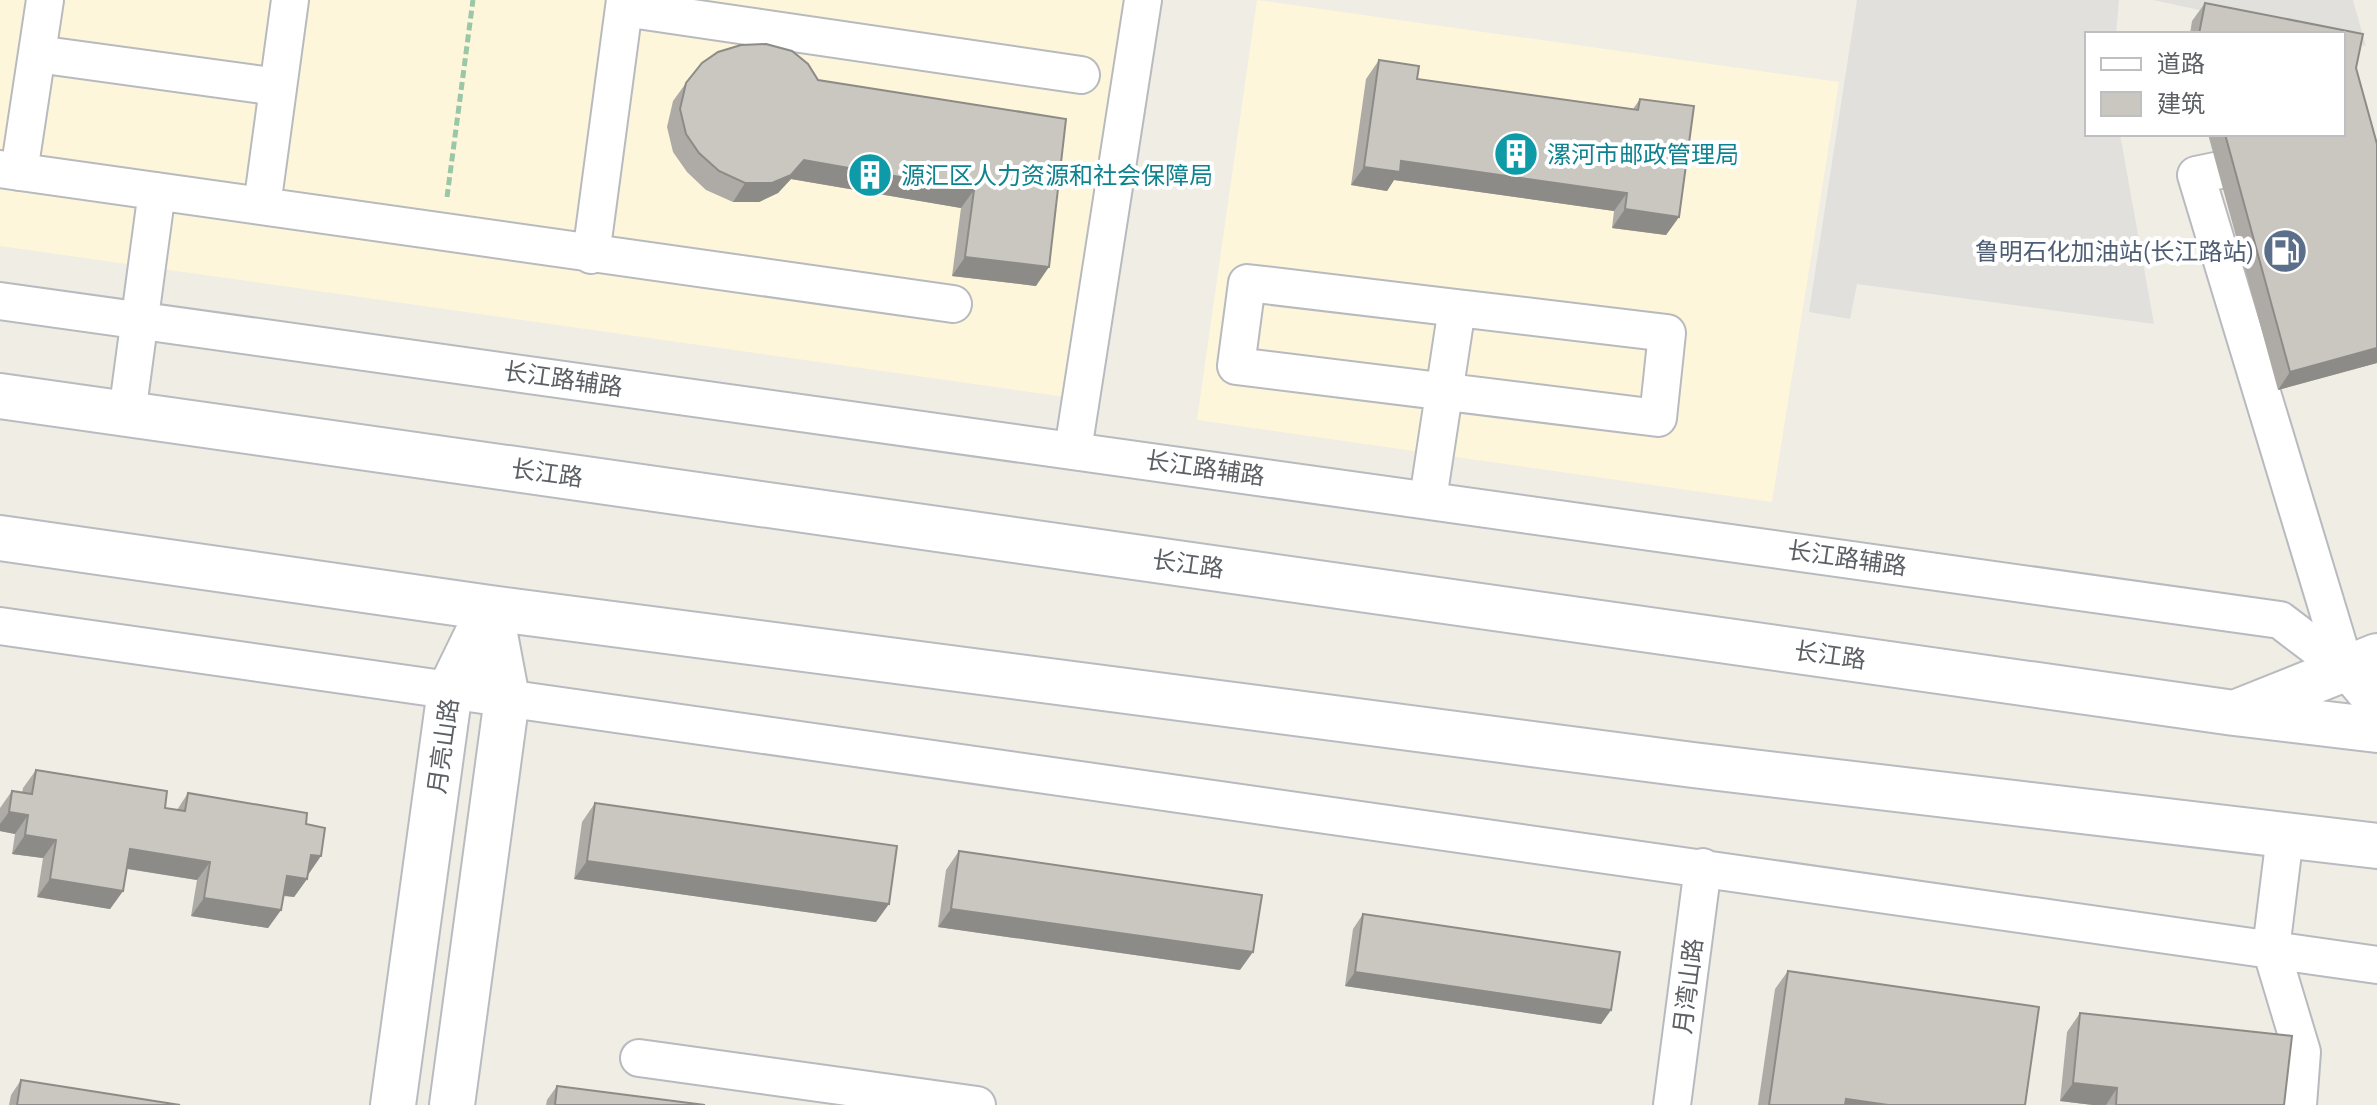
<svg xmlns="http://www.w3.org/2000/svg" width="2377" height="1105" font-family="Ubuntu,'Noto Sans SC',sans-serif">
<style>
.commercial{fill:#fef6da}
.industrial{fill:#e2e0dc}
.lines{fill:none;stroke-linecap:round;stroke-linejoin:round}
.street-casing{stroke:#b7babe;stroke-width:40}
.secondary-casing{stroke:#b8bbc0;stroke-width:48}
.path{stroke:#9ac7a7;stroke-width:5;stroke-dasharray:8 4;stroke-linecap:butt}
.street{stroke:#fff;stroke-width:36}
.secondary{stroke:#fff;stroke-width:44}
.wall{fill:#aeaba6}
.shaded-wall{fill:#8d8b87}
.building{fill:#cac7c1;stroke:#8d8b87;stroke-width:2}
.labels{text-anchor:middle;dominant-baseline:central;stroke-width:8;stroke-linejoin:round;paint-order:stroke}
.culture-label{font-size:24px;fill:#0d838f;stroke:#fff;text-anchor:start}
.service-label{font-size:24px;fill:#4e5e75;stroke:#fff;text-anchor:end}
.street-label{font-size:24px;fill:#5c6065;stroke:#fff}
</style>
<rect width="100%" height="100%" fill="#efede4"/>
<path class="commercial" d="M0 0H1127L1066 397 0 246Z
M1257 0 1839 82 1772 502 1197 420Z"/>
<path class="industrial" d="M1857 0H2119L2116 34H2087V134H2120L2154 324 1857 284 1850 319 1809 312Z
M2153 0H2353L2366 46 2343 41V34H2311Z"/>
<g class="lines">
<g class="street-casing">
<path id="street" d="M624 8 1081 75
M37 54 278 87
M2264 161 2196 175 2346 670
M0 169 953 304
M19 172 45 0
M262 206 290 0
M591 255 625 0
M0 301 2280 620 2346 670 2377 707
M127 414 157 191
M1073 450 1143 0
M1428 499 1457 308 1247 283 1236 366 1658 418 1667 333 1457 308
M0 626 2377 965
M2285 836 2271 949 2302 1052 2298 1105
M639 1058 977 1105
M1672 1105 1703 867"/>
</g>
<g class="secondary-casing">
<path id="secondary" d="M0 396 2234 713 2377 730
M0 538 490 608 1693 765 2377 846
M2242 710 2377 656
M393 1105 450 690 490 608
M452 1105 507 698 490 608"/>
</g>
<path class="path" d="M447 197 473 0"/>
<use href="#street" class="street"/>
<use href="#secondary" class="secondary"/>
</g>
<path class="wall" d="M2205 3 2363 34 2356 68 2377 144V363L2278 390 2208 134H2343V34H2190L2192 21Z
M1379 60 1417 79 1633 109 1640 99 1679 217 1666 235 1612 228 1614 211 1394 180 1387 191 1351 185 1366 79Z
M818 80 1066 119 1036 286 952 276 961 208 791 179 778 193 759 202H733L706 190 687 172 673 152 667 127 673 101 686 83Z
M36 770 165 808 177 810 188 793 306 824 307 879 294 897 283 896 281 910 268 928 191 916 197 880 127 869 123 891 110 909 37 897 43 858 12 854 15 834 0 831V808L12 791 22 793 23 788Z
M595 803 876 922 574 879 582 822Z
M959 851 1240 970 938 927 946 870Z
M1363 914 1611 1010 1601 1024 1345 986 1353 929Z
M1788 971 2025 1105H1758L1775 989Z
M2080 1013 2284 1105H2093L2060 1101 2067 1032Z
M21 1080 180 1105H9L11 1095Z
M557 1086 705 1105H546L547 1100Z"/>
<path class="shaded-wall" d="M804 160 974 190 961 208 791 179 778 193 759 202H733L745 183Z
M1401 161 1627 193 1614 211 1394 180 1387 191 1351 185 1364 167Z
M1625 209 1679 217 1666 235 1612 228Z
M965 257 1049 267 1036 286 952 276Z
M2377 348V363L2278 390 2290 372Z
M9 812 28 815 15 834 0 831V824Z
M25 835 56 840 43 858 12 854Z
M130 849 210 862 197 880 117 867Z
M311 855 321 856 308 875Z
M587 861 889 904 876 922 574 879Z
M287 876 307 879 294 897 274 894Z
M50 879 123 891 110 909 37 897Z
M204 898 281 910 268 928 191 916Z
M951 909 1253 952 1240 970 938 927Z
M1355 972 1611 1010 1601 1024 1345 986Z
M2073 1083 2117 1088 2106 1105H2093L2060 1101Z
M1846 1099 1888 1105H1842Z"/>
<path class="building" d="M2205 3 2363 34 2356 68 2377 144V348L2290 372 2225 134H2343V34H2199Z
M766 44 792 51 808 64 818 80 1066 119 1049 267 965 257 974 190 804 160 791 175 772 183H745L719 171 699 153 686 134 680 109 686 83 702 63 718 52 741 45Z
M1379 60 1419 66 1417 79 1638 110 1640 99 1694 106 1679 217 1625 209 1627 193 1401 161 1400 172 1364 167Z
M36 770 167 791 165 808 185 811 188 793 307 813 306 824 325 828 321 856 311 855 307 879 287 876 281 910 204 898 210 862 130 849 123 891 50 879 56 840 25 835 28 815 9 812 12 791 32 794Z
M595 803 897 846 889 904 587 861Z
M959 851 1262 895 1253 952 951 909Z
M1363 914 1620 952 1611 1010 1355 972Z
M1788 971 2039 1007 2025 1105H1888L1846 1099 1845 1105H1769Z
M2080 1013 2292 1036 2284 1105H2116L2117 1088 2073 1083Z
M21 1080 180 1105H17Z
M557 1086 705 1105H555Z"/>
<defs>
<g id="building-disc" transform="scale(2.3)"><circle r="9.5" fill="#0f9aa8" stroke="#fff"/><path d="M-4-6H4V6H1V3H-1V6H-4ZM-2.5-4.3h1.7v1.8h-1.7ZM.8-4.3h1.7v1.8H.8ZM-2.5-1h1.7V.8h-1.7ZM.8-1h1.7V.8H.8Z" fill="#fff"/></g>
<g id="fuel-disc" transform="scale(2.3)"><circle r="9.5" fill="#5c6f8a" stroke="#fff"/><path d="M-5.5-6h7V0h2V4h1.3V-2.5L3-4.5l.8-.8L6-3V5H2.5V1h-1V6h-7ZM-4.2-4.7v3.2H.2V-4.7Z" fill="#fff"/></g>
</defs>
<g fill-rule="evenodd">
<use href="#building-disc" x="1516" y="154"/>
<use href="#building-disc" x="870" y="175"/>
<use href="#fuel-disc" x="2285" y="251"/>
</g>
<g class="labels">
<g class="culture-label">
<text x="1547" y="154">漯河市邮政管理局</text>
<text x="901" y="175">源汇区人力资源和社会保障局</text>
</g>
<g class="service-label">
<text x="2254" y="251">鲁明石化加油站(长江路站)</text>
</g>
<g class="street-label">
<text transform="translate(563 379) rotate(8)">长江路辅路</text>
<text transform="translate(1205 468) rotate(8)">长江路辅路</text>
<text transform="translate(547 473) rotate(8)">长江路</text>
<text transform="translate(1847 558) rotate(8)">长江路辅路</text>
<text transform="translate(1188 564) rotate(8)">长江路</text>
<text transform="translate(1830 655) rotate(8)">长江路</text>
<text transform="translate(443 746) rotate(-82)">月亮山路</text>
<text transform="translate(1688 986) rotate(-83)">月湾山路</text>
</g>
</g>
<rect x="2085" y="32" width="260" height="104" fill="#ffffff" stroke="#bebfc1" stroke-width="2"/>
<rect x="2101" y="58" width="40" height="12" fill="#ffffff" stroke="#bebfc1" stroke-width="2"/>
<text x="2157" y="72" font-size="24" fill="#5c6065">道路</text>
<rect x="2101" y="92" width="40" height="24" fill="#cac7c1" stroke="#bebfc1" stroke-width="2"/>
<text x="2157" y="112" font-size="24" fill="#5c6065">建筑</text>
</svg>
